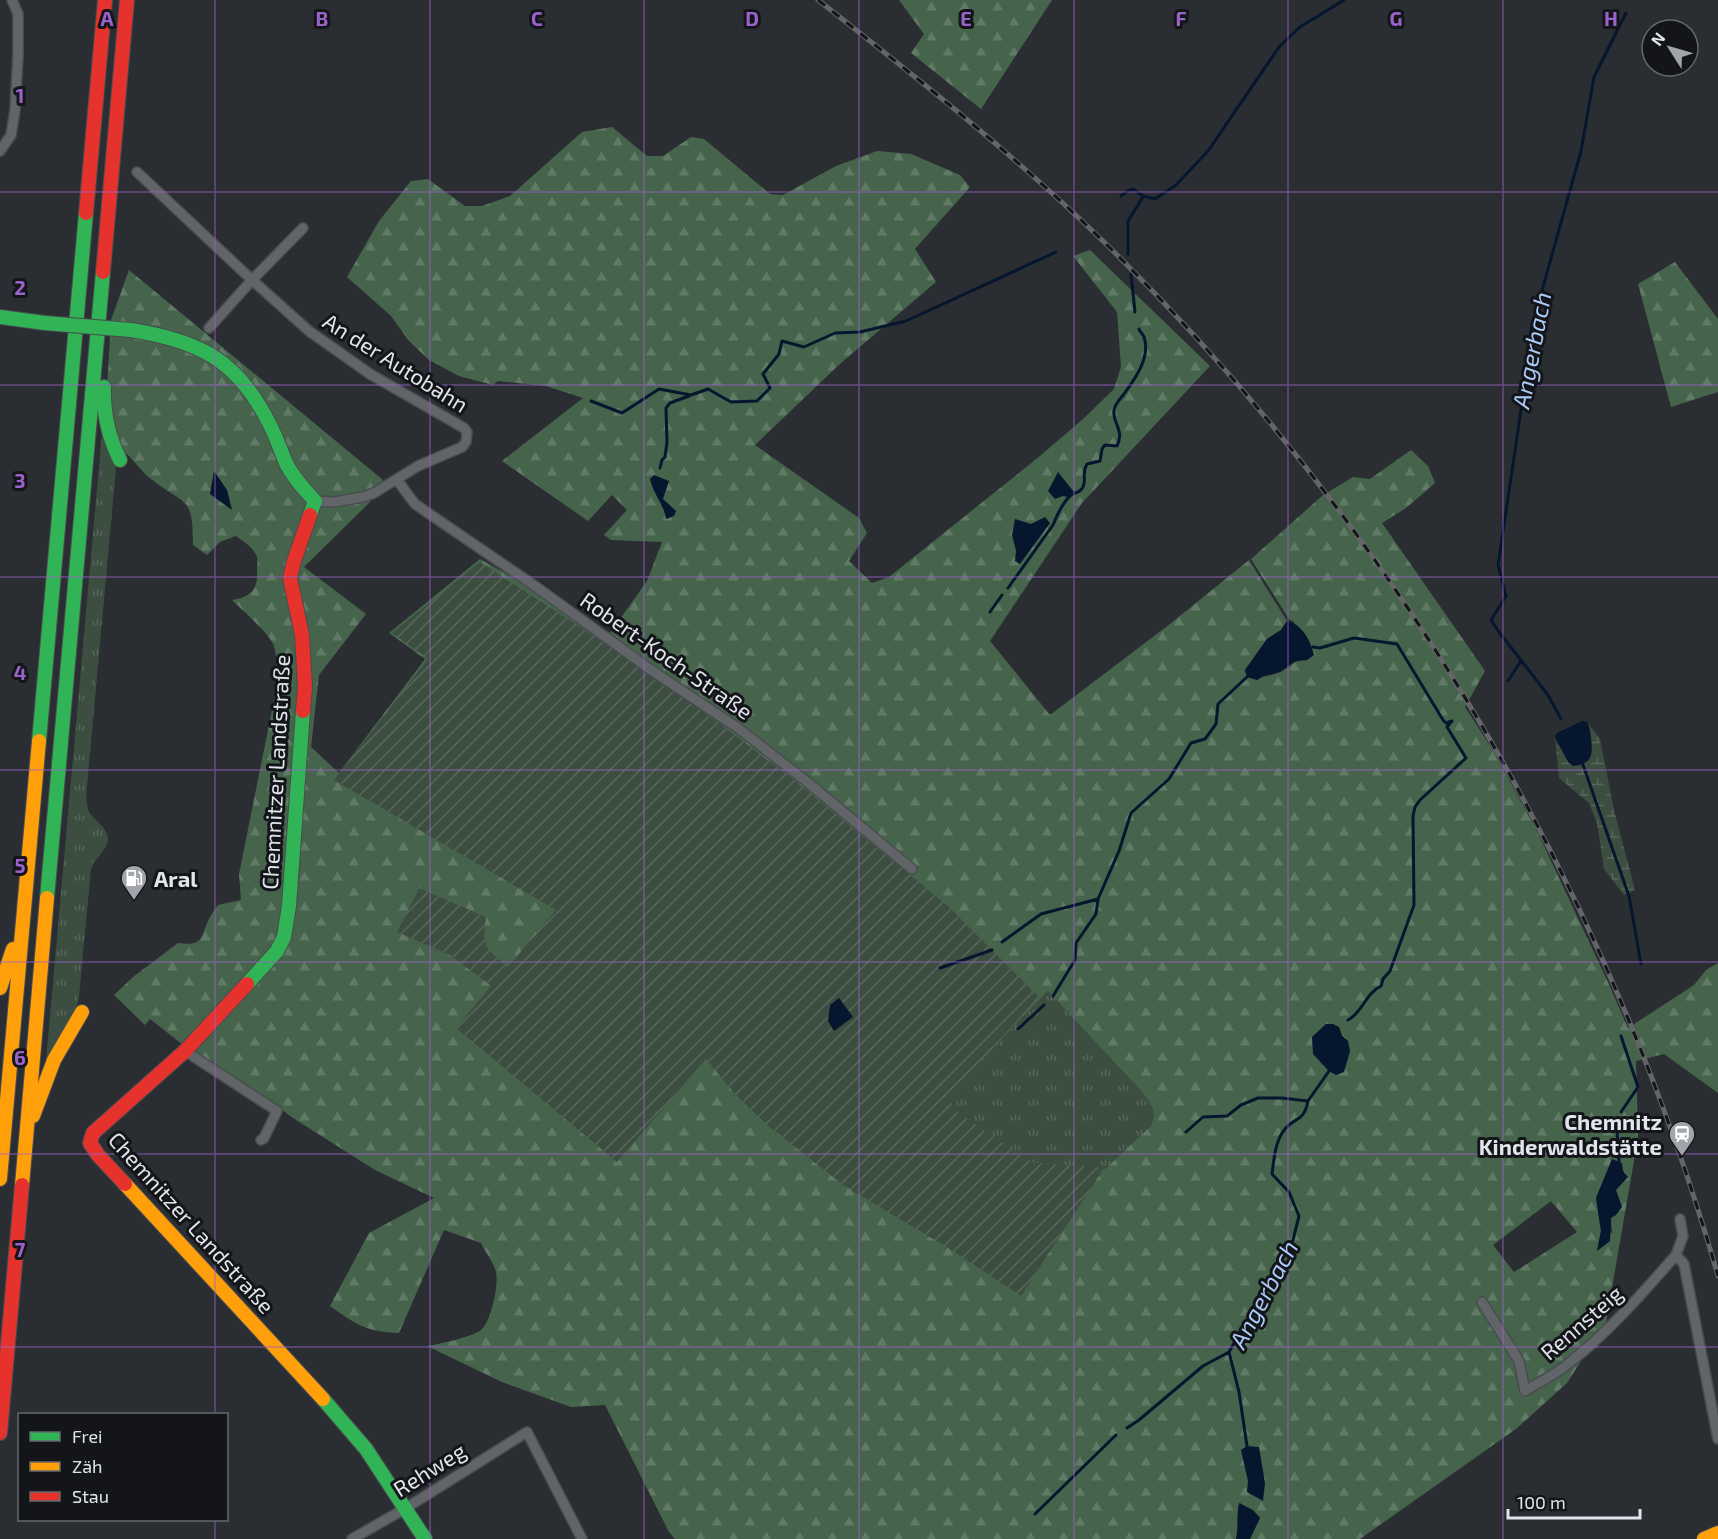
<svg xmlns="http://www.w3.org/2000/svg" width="1718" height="1539" font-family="'Exo 2',sans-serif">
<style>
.grass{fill:url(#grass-tufts)}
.forest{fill:url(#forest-firs);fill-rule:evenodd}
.wetland{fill:url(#wetland-marsh)}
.garden{fill:url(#garden-furrows)}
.water{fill:#06162f}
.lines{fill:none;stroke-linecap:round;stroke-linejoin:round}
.stream{stroke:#06162f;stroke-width:3}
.street-casing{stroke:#494c50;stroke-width:12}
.fast-casing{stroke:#494c50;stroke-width:16}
.slow-casing{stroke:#494c50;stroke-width:16}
.jam-casing{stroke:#494c50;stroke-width:16}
.street{stroke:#626568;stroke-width:9}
.fast{stroke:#30b455;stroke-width:14}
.slow{stroke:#ff9f0a;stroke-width:14}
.jam{stroke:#e5322d;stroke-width:14}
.rail-casing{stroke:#636569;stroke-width:5}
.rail{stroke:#131519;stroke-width:3;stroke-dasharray:9;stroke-linecap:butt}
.fast-bridge-casing{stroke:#494c50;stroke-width:16;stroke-linecap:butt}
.fast-bridge{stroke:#30b455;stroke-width:14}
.grid{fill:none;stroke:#9a63cc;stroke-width:1.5;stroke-opacity:0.55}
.labels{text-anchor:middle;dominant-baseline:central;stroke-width:6;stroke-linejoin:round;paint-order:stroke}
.street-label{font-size:22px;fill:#e1e4eb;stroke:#131519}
.poi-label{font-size:22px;font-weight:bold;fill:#e1e4eb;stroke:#131519;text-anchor:start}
.water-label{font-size:24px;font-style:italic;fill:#abcaf7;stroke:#131519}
.grid-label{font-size:20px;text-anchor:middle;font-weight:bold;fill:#9a63cc;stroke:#131519;stroke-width:6;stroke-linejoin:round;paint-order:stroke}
</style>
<defs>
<pattern id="grass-tufts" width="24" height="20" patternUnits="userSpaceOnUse" patternTransform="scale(1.5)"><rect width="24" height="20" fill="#3c4e40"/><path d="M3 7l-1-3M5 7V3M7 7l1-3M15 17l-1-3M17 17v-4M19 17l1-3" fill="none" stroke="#58675c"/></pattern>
<pattern id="forest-firs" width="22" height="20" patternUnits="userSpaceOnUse" patternTransform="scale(1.5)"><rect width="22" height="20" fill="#46644c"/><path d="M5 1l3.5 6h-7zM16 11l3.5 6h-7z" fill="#607a66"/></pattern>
<pattern id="wetland-marsh" width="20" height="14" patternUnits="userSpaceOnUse" patternTransform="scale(1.5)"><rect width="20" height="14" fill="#3c4e40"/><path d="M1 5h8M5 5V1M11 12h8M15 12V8" fill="none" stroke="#58675c"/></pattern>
<pattern id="garden-furrows" width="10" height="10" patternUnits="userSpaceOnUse" patternTransform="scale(1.5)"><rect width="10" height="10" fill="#3c4e40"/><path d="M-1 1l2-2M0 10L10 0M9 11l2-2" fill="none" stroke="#58675c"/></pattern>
</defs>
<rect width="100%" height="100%" fill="#2a2e32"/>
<path class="grass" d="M102 433 116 460V468L86 797C87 802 87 807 89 812 94 820 109 829 108 840 107 851 94 858 91 869L79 996 76 1011 45 1072Z
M1048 991 1141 1091C1151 1103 1157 1111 1151 1126L1105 1169 1030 1162 952 1108 950 1092Z"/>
<path class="forest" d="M899 0H1052L981 109 911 53 924 34Z
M612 127 647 156H663L691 137 704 139 770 194 783 195 836 166 877 151 911 154 960 175 970 187 915 249 936 282 841 363 755 445 859 518 867 533 849 561 872 583 889 577 1040 456 1083 419 1114 389 1121 367 1117 312 1073 256 1090 250 1210 366 1082 503 990 641 1050 715 1170 624 1249 560 1287 621 1281 630 1267 639 1245 670 1247 677 1257 680C1264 675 1272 676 1280 672 1293 666 1290 661 1307 660L1294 622 1289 619 1251 559 1322 496 1353 477 1370 479 1411 450 1428 466 1435 483 1406 508 1382 523 1485 671 1465 707 1494 752 1536 829 1607 980 1628 1028 1694 985 1706 970 1718 963V1093L1664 1054 1636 1061 1638 1138 1606 1322 1567 1383 1516 1429 1360 1539H1250L1260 1517 1240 1503C1236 1516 1239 1527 1236 1539H675L669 1532 605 1405 571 1407 502 1382 427 1346C439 1344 472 1337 481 1330 491 1322 499 1284 496 1272 494 1263 485 1252 481 1243L444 1230 399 1333C367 1332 355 1324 330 1306L369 1233 434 1198 375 1170 293 1118 281 1109 192 1052 150 1019 145 1025 114 995 133 977 178 943C205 947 200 936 210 917 212 913 215 909 218 905L241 900 239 874 276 690C276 676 278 660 274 646 270 634 242 610 232 600 250 597 258 591 257 571 257 567 258 561 257 557 253 547 244 542 236 536L220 542 207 555 193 545C193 494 185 506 151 479 142 472 135 462 127 454L120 455 106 406 111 320 129 270 383 480 370 502 304 567 366 614 319 675 311 747 339 773 425 659 389 633 480 559 610 633 647 581 662 542 611 540 604 535 627 510 612 495 588 521 502 461 583 398 546 386 498 381 493 385 459 376 429 360 409 341 391 316 347 277 379 221 411 181 428 179 465 206H482L510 196 582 132ZM1048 991 1141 1091C1151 1103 1157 1111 1151 1126L1105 1169 1030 1162 952 1108 950 1092ZM1326 1024 1339 1027 1342 1036 1348 1041 1329 1071 1321 1063 1312 1038ZM1612 1160 1616 1190 1611 1218 1612 1232 1597 1250 1601 1231 1596 1198ZM1551 1201 1577 1232 1514 1272 1493 1245Z
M1675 262 1718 319V392L1671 407 1638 284Z"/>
<path class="wetland" d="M1587 722 1600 739 1614 810 1635 890 1624 895 1604 869 1597 823 1589 803 1559 778 1555 737 1556 742 1576 766C1580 765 1586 763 1589 760 1595 754 1591 729 1587 722Z"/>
<path class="garden" d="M480 562 606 644 704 712 789 776 948 906 1038 996 985 1057 950 1092 952 1108 1030 1162 1104 1168 1021 1296 953 1251 843 1185 766 1124 735 1094 706 1059 617 1162 456 1028 491 986 450 955 397 932 419 888 486 917C482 948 485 947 508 967L556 910 334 780 428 659 392 633Z"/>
<path class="water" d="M214 471 227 490 232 510 210 494Z
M1058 472 1074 492 1068 497 1063 496 1055 499 1048 491Z
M654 475 669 481 663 499 676 511 674 516 666 519C664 504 653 494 650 479Z
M1045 517 1050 523 1020 564 1015 561 1016 551 1012 535 1015 519 1031 524Z
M1287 621C1302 624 1311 641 1314 655L1307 660 1295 661 1280 672 1263 676 1257 680 1247 677 1245 670 1267 639 1281 630Z
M1582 721 1587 722C1591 729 1590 735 1591 742 1593 758 1589 764 1573 766L1568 762 1555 737 1557 733Z
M839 998 853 1017 834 1031 828 1021 830 1005Z
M1326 1024H1333L1339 1027 1342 1036 1348 1041 1350 1051 1344 1072 1336 1075 1329 1071 1313 1054 1312 1037Z
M1612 1159 1622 1163 1623 1171 1628 1177 1616 1190 1622 1207 1616 1215 1611 1218 1610 1241 1597 1251 1601 1231 1596 1198Z
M1247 1446 1259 1447 1265 1483 1263 1501 1247 1492 1248 1481 1241 1450Z
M1239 1503 1253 1510 1260 1518 1250 1539H1236C1239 1527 1236 1516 1239 1503Z"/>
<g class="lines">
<path class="stream" d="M1121 196 1126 192 1133 189 1143 196 1155 199 1176 185 1208 151 1279 47 1300 27 1344 0
M1128 254V221L1143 197
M1131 274 1135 312
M591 401 622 413 659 389 691 395 708 389 731 402 757 401 770 388 763 374 779 354 782 341 804 347 835 333 860 332 906 321 1056 252
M660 468 662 460 665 457 667 442 666 408 670 403 689 396
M1008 588 1053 525C1057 515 1063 502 1071 495 1076 492 1080 493 1083 487 1087 479 1081 474 1087 464L1100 461 1102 449 1105 445 1117 446C1125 430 1112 423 1114 410 1115 404 1121 398 1124 394 1135 379 1151 357 1144 337 1143 334 1140 332 1139 329
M990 612 1002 595
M1313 647 1320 648 1354 638 1397 644 1443 720 1446 723 1452 721 1447 727 1466 758 1420 800 1415 807 1413 816 1414 905 1390 971 1383 979 1381 986C1366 993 1362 1013 1348 1020
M1508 681 1521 661
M1561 719 1548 695 1499 632 1491 620 1506 596 1498 565 1524 390 1531 330 1581 151 1594 77 1626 13
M1582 762 1629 896 1641 964
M1002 942 1041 914 1098 899 1119 851 1131 813 1169 779 1191 743 1205 739 1216 724 1218 704 1247 677
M940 968 992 950
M1053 996 1075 960 1076 943 1096 914 1098 900
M1018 1029 1044 1005
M1621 1112 1638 1087 1621 1036
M1619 1122 1617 1131 1619 1162
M1186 1132 1203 1117 1227 1116 1241 1105 1258 1098H1282L1307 1101
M1127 1428 1139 1420 1203 1366 1229 1352
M1247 1446 1239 1392 1229 1352 1293 1240 1299 1216 1289 1192 1272 1174C1274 1159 1275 1141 1285 1129 1295 1117 1304 1122 1308 1101L1329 1071 1330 1067
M1035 1514 1116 1435"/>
<g class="street-casing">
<path id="street" d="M0 151 11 135 15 110 18 55V14L12 0
M137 172 252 280 309 331 370 374 464 428 467 432 466 442 462 447 418 466 374 493 363 497 334 502 315 501
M209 328 252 280 303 228
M397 480 415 504 535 586 654 672 738 728 806 781 912 869
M185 1051 277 1111 264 1138 261 1140
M1676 1255 1683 1236 1680 1219
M1482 1302 1519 1361 1525 1391C1538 1383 1552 1376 1564 1367 1606 1335 1641 1295 1676 1255L1684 1264 1718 1439
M352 1539 406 1508 527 1432 582 1539"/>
</g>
<g class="fast-casing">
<path id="fast" d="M0 317 45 323
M131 330C201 341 239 361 271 427 277 439 281 452 287 465 294 479 305 490 315 501L310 515
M104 387C103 414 108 436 120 460
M39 741 86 213
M47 898 103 272
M247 984 277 951 284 937 289 906 303 711
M323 1399 366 1449 425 1539"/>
</g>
<g class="slow-casing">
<path id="slow" d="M0 988 13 949
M33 1116 54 1060 82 1012
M0 1179 39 741
M125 1184 323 1399
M22 1185 47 898
M1704 1539 1718 1533"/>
</g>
<g class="jam-casing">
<path id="jam" d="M86 213 105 0
M103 272 127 0
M303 711 305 687 302 635 290 578 294 561 310 515
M125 1184 98 1155 90 1143 93 1133 185 1051 247 984
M0 1433 22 1185"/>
</g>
<use href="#street" class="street"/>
<use href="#fast" class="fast"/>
<use href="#slow" class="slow"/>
<use href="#jam" class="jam"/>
<g class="rail-casing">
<path id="rail" d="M818 0C917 78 1015 155 1105 243 1394 526 1607 887 1718 1276"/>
</g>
<use href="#rail" class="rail"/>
<g class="fast-bridge-casing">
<path id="fast-bridge" d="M45 323 131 330"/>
</g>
<use href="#fast-bridge" class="fast-bridge"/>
</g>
<path class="grid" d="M215 0V1414M430 0V1539M644 0V1539M859 0V1539M1074 0V1539M1288 0V1539M1503 0V1539M0 192H1718M0 385H1718M0 577H1718M0 770H1718M0 962H1718M0 1154H1718M0 1347H1718M215 1520V1539"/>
<defs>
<g id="fuel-pin" transform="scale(1.35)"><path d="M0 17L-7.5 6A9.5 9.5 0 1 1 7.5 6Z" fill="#a1a4aa" stroke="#131519"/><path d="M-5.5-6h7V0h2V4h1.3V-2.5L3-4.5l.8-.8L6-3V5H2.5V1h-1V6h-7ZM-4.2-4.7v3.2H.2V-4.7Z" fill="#fff"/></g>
<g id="station-pin" transform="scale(1.35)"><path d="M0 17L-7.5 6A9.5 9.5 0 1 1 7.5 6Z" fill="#a1a4aa" stroke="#131519"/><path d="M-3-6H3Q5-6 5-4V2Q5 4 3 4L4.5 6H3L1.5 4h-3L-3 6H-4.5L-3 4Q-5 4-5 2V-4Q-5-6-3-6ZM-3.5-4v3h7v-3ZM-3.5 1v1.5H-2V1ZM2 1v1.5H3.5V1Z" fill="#fff"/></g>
</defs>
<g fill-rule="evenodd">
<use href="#fuel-pin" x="134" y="878"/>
<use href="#station-pin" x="1682" y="1134"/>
</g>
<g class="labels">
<g class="street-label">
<text transform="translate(396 362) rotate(32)">An der Autobahn</text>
<text transform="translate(667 655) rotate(35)">Robert-Koch-Straße</text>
<text transform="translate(275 772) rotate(-87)">Chemnitzer Landstraße</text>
<text transform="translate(192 1222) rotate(48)">Chemnitzer Landstraße</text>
<text transform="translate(1581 1322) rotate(-41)">Rennsteig</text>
<text transform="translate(429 1469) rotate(-32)">Rehweg</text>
</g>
<g class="poi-label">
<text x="154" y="878">Aral</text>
<text x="1662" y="1121" text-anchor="end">Chemnitz<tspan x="1662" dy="25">Kinderwaldstätte</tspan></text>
</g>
<g class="water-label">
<text transform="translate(1531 350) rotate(-79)">Angerbach</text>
<text transform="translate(1263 1294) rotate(-62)">Angerbach</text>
</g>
</g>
<g class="grid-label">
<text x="107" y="26">A</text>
<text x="322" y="26">B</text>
<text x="537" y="26">C</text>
<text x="752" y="26">D</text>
<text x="966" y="26">E</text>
<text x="1181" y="26">F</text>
<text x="1396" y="26">G</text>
<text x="1611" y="26">H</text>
<text x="20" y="103">1</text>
<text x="20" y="295">2</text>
<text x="20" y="488">3</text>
<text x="20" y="680">4</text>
<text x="20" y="873">5</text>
<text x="20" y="1065">6</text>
<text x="20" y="1257">7</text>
</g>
<rect x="18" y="1413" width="210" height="108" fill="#131519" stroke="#65686d" stroke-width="1.5"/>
<rect x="30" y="1432" width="30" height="9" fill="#30b455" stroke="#65686d" stroke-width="1.5"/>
<text x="72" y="1443" font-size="18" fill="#e1e4eb">Frei</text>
<rect x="30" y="1462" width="30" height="9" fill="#ff9f0a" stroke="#65686d" stroke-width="1.5"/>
<text x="72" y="1473" font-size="18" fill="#e1e4eb">Zäh</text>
<rect x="30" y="1492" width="30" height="9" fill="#e5322d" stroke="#65686d" stroke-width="1.5"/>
<text x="72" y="1503" font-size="18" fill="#e1e4eb">Stau</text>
<g transform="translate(1670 48) rotate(307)"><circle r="28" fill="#131519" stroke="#65686d" stroke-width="1.5"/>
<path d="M0-4.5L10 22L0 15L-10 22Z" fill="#a1a4aa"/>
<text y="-9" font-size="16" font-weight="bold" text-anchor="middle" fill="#e1e4eb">N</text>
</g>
<path d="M1508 1509v9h132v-9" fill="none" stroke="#e1e4eb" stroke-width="3"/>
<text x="1517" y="1509" font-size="18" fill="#e1e4eb" stroke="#131519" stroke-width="4.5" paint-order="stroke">100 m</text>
</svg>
